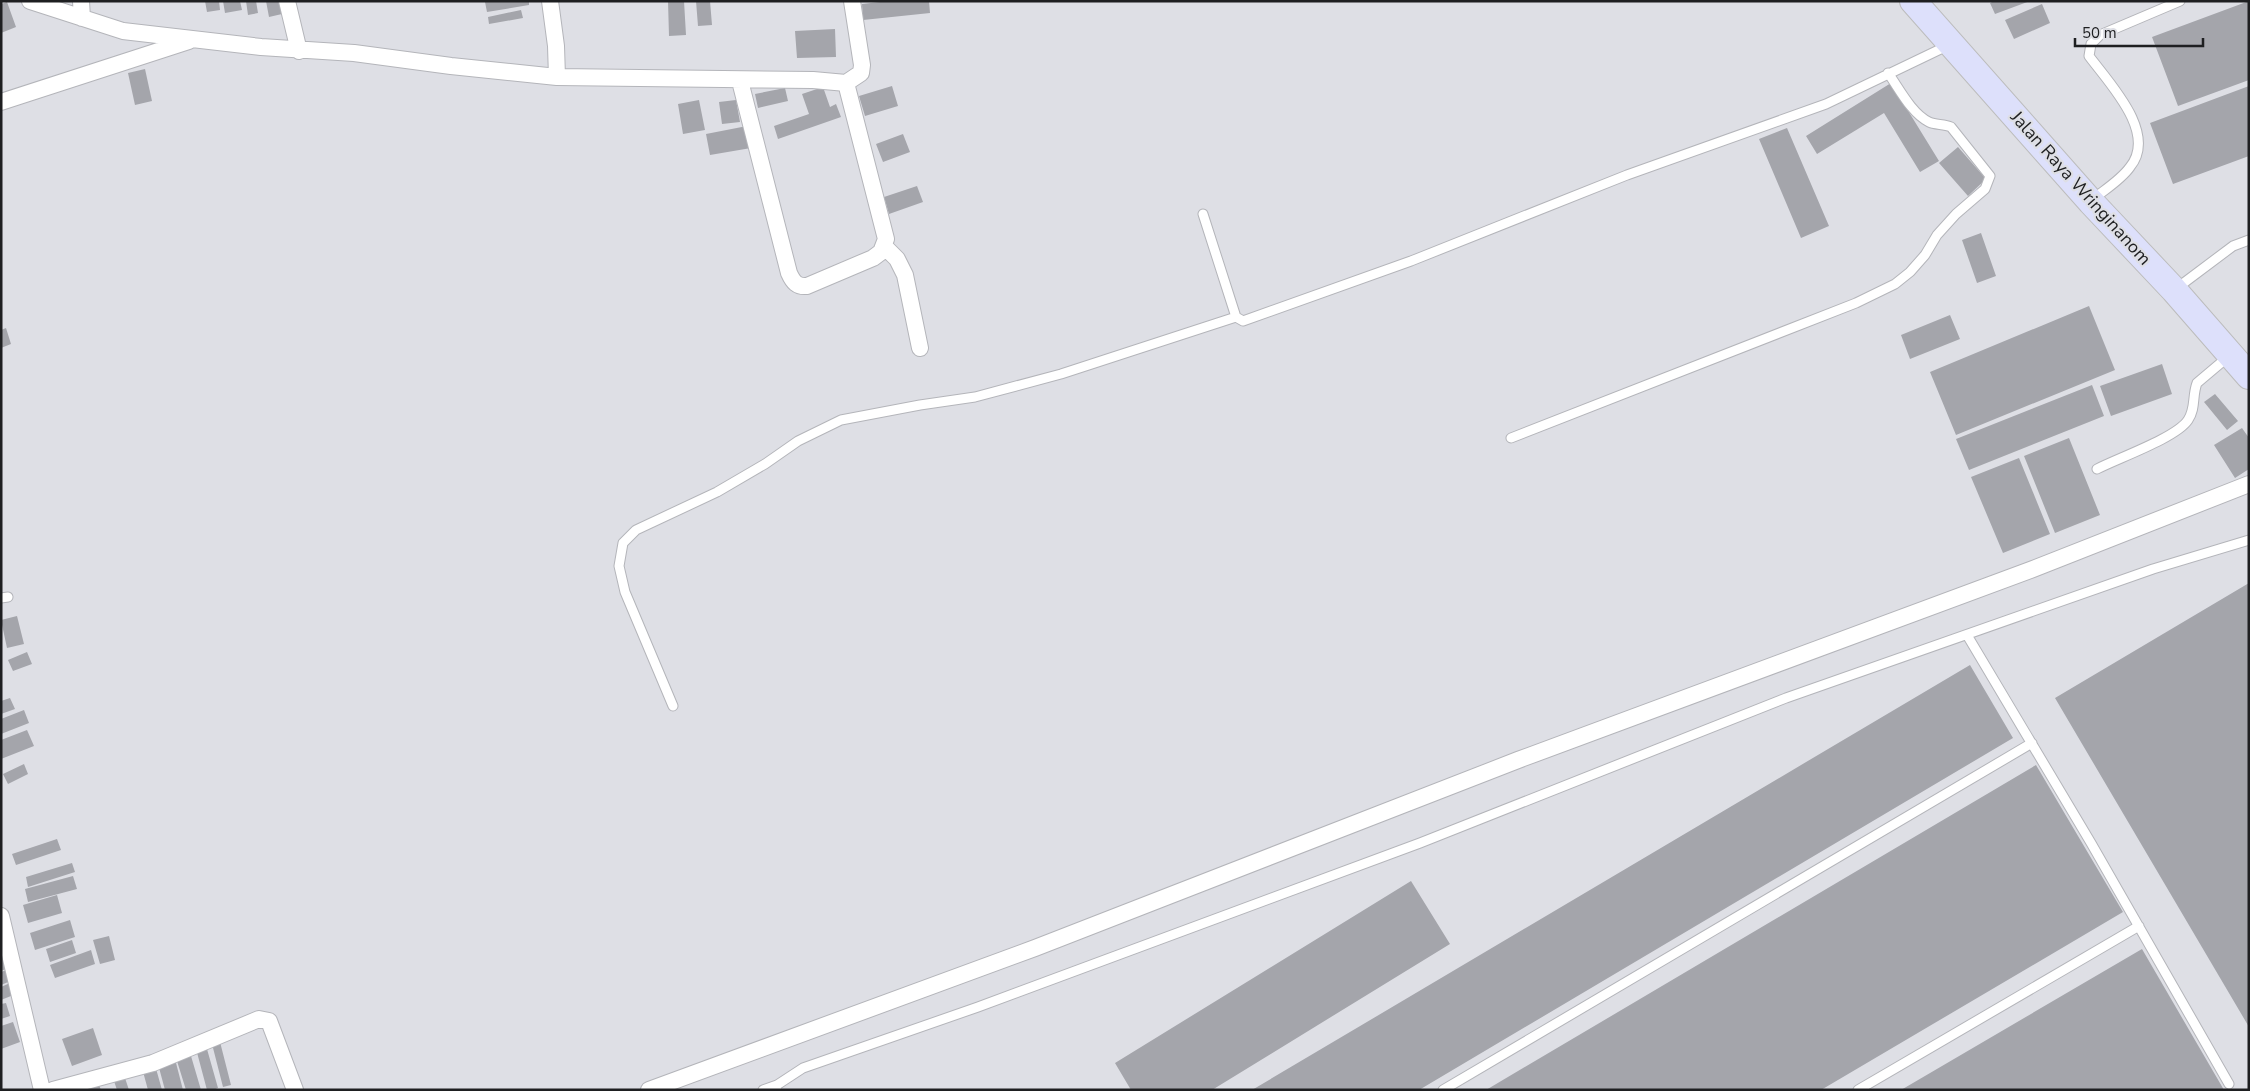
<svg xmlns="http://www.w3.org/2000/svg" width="2250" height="1091" font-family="'Nunito Sans',sans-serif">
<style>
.building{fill:#a4a5ab}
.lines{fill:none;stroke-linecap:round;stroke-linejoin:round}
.lane-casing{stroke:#b4b5ba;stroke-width:11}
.street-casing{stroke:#b4b5ba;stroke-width:18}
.primary-casing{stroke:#bcbcbc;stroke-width:28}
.lane{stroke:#fff;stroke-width:9}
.street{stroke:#fff;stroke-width:16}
.primary{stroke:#dde0fb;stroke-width:26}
.labels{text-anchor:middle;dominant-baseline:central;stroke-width:4.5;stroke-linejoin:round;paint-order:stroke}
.street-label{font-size:18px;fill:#1e1f21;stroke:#dedfe5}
</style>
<rect width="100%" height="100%" fill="#dedfe5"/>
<path class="building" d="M205 1H219L220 10 207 12Z
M223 1H240L242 10 225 13Z
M246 1H256L258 13 248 15Z
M266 1H280L282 14 269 17Z
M529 1V5L487 12 485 2Z
M668 1H684L686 35 669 36Z
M696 1H710L712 25 698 26Z
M889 1H929L930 13 863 20 862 4Z
M1994 1H2030L1995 14 1990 3Z
M2249 1V80L2178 106 2152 37Z
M7 2 16 27 1 33V4Z
M2042 4 2050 23 2014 39 2005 20Z
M521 10 523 18 489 24 488 17Z
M835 29 836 57 797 58 795 31Z
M145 69 152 101 135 105 128 73Z
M1891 83 1939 161 1920 172 1884 113 1817 154 1806 136Z
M892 86 898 106 865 116 859 96Z
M2249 86V156L2173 184 2150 123Z
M823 87 830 107 836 104 841 117 778 139 774 126 809 114 802 94Z
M785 88 788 101 758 108 755 94Z
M699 100 705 130 683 134 678 104Z
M736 100 740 122 722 124 719 102Z
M747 126 751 148 710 155 706 134Z
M1787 128 1829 226 1801 238 1759 139Z
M903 134 910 152 883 162 876 144Z
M1958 147 1986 179 1968 196 1939 163Z
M917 186 923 202 889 214 884 197Z
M1981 233 1996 276 1977 283 1962 240Z
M2089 306 2115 370 1956 435 1930 372Z
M1950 315 1960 339 1910 359 1901 335Z
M6 328 11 344 1 348V330Z
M2162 364 2172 394 2111 416 2100 386Z
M2092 385 2104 416 1969 470 1956 439Z
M2215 394 2238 421 2227 430 2204 402Z
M2242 428 2249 438V469L2235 478 2214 445Z
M2069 438 2100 515 2055 533 2024 456Z
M2019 458 2050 534 2003 553 1971 477Z
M2249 583V1027L2055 698Z
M17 616 24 644 7 648 1 620Z
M27 652 32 664 13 671 8 660Z
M1970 665 2013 738 1419 1090H1252Z
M10 698 15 709 1 714V701Z
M24 710 29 723 1 734V719Z
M27 730 34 746 1 759V740Z
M24 764 28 774 8 784 3 774Z
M2036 765 2123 912 1821 1090H1486Z
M57 839 61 850 16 865 12 854Z
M72 863 75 872 28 887 26 877Z
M73 876 77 889 28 902 25 889Z
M1411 881 1450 944 1212 1090H1131L1115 1063Z
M57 895 62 913 28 923 23 905Z
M70 920 75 937 35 950 30 933Z
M109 936 115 960 100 964 93 940Z
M72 940 76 953 50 962 46 949Z
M2142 949 2224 1090H1901Z
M91 950 95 964 55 978 50 965Z
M3 959 6 969 1 971V960Z
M9 969 13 980 1 985V972Z
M10 983 16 994 1 1000V987Z
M6 1003 10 1016 1 1019V1004Z
M13 1022 20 1042 1 1049V1026Z
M93 1028 102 1055 72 1066 62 1039Z
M219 1038 231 1085 223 1087 211 1040Z
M205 1042 218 1088 213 1090H207L195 1045Z
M191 1056 201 1090H186L177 1061Z
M175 1059 183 1090H165L158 1064Z
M155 1065 162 1090H148L142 1068Z
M124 1075 129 1090H117L113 1078Z
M97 1080 101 1090H72Z"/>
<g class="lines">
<g class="lane-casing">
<path id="lane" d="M2092 200C2104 190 2121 180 2130 167 2158 133 2109 83 2089 56L2091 44 2100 35 2180 1
M1203 214 1236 317 1243 321 1411 261 1627 175 1826 104 1949 45
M2177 288 2233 246 2249 240
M1511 438 1856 303 1895 284 1910 272 1925 255 1937 235 1956 214 1985 189 1990 176 1951 127C1944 124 1935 125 1929 122 1911 113 1899 88 1888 73
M2097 469C2118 458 2176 438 2188 420 2196 408 2192 396 2197 383L2229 356
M1 598 8 597
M1967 635 2091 843 2229 1084
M673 706 625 592 619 566 623 543 636 530 717 492 765 464 798 441 841 420 920 405 975 397 1061 374 1236 317
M763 1090 777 1085
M776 1090 777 1085 803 1068 978 1007 1420 843 1786 698 2153 569 2249 540
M1443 1090 2032 743
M1858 1090 2139 926"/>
</g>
<g class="street-casing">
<path id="street" d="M30 1 123 31 261 47 354 53 451 66 557 77 556 46 550 1
M81 1 82 18
M287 1 299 51
M557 77 813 80 846 83 861 73 862 65 852 1
M740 81 789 273C793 282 797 287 807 286L873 258 881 252 886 239 846 83
M1 102 189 41
M884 246 897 259 905 275 920 348
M1 916 42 1090
M53 1090 153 1063 259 1019 269 1021 295 1090
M649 1090 1035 948 1518 760 2033 569 2249 484"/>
</g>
<g class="primary-casing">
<path id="primary" d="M1913 1 2091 202 2174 290 2249 376"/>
</g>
<use href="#lane" class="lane"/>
<use href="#street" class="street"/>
<use href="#primary" class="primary"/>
</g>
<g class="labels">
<g class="street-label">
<text transform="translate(2081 188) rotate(48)">Jalan Raya Wringinanom</text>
</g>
</g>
<rect width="2250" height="1091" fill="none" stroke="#1e1f21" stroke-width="5"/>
<path d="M2075 38v8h128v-8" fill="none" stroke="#1e1f21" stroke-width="2.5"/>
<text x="2082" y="38" font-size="15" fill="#1e1f21" stroke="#dedfe5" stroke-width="4" paint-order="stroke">50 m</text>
</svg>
